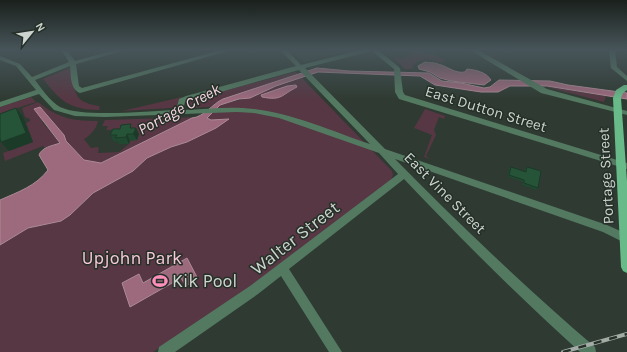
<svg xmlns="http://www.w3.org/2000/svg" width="627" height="352" font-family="Karla,sans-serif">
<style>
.built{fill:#334438}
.green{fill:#563743}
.water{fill:#9d6a7d;stroke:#ab8a96}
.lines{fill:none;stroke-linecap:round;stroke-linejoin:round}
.minor{fill:#537961;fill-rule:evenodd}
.major{fill:#68ba88;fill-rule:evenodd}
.rail-casing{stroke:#a3aba6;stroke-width:4}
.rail{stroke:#253028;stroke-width:2.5;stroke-dasharray:8;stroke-linecap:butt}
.wall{fill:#214831}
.shaded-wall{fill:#1b3b28}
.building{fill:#265439;stroke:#1b3b28}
.labels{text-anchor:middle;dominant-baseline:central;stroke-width:3;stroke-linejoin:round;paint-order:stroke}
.street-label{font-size:15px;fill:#cdd4cf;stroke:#253028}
.water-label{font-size:16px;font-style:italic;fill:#f8d6e2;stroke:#253028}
.near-street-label{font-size:18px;fill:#cdd4cf;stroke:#253028}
.near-park-label{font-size:18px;fill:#f9c8d9;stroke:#253028}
.near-poi-label{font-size:18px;fill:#cdd4cf;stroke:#253028;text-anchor:start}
</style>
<rect width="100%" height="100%" fill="#2f3a32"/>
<path class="built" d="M292 50H353L304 62Z"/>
<path class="green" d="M416 51 422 52 425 55 433 54 445 60 443 63C433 60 416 55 412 69H405L394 58H405L416 52Z
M70 68C78 91 69 101 99 106L100 109 98 110C68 109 61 101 43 79Z
M295 72 298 74 223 99 209 107 191 108 186 106 189 101 198 97 199 99H202L201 97Z
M302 78 392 171 393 175 391 180 229 303 153 352H0V236L206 119 220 105 255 96 266 90Z
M543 86 606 96 604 102Z
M31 97 36 102 14 109 0 117V107Z
M182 97 176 106 171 108 122 111Z
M38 102C58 118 72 121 98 121 96 129 91 135 84 139L91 148 97 147 99 148 98 153 119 152 129 144V129L106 130 108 126H102L105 120 199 117 192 118 101 163 84 160 66 141 64 135 34 110 40 116 43 123 60 143 45 148 43 146 5 161 3 153 33 142 26 123 30 121V119L25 117 22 108Z
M425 109 445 116 444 119 439 117 434 130 436 135 426 156 430 159 424 157 432 135 414 128Z"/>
<path class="water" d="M425 62C429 63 434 62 438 64 447 66 455 74 465 72L467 69C476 70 486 72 491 80L484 85 451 81 440 78 430 72 419 69 418 66Z
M317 68 349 71 429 73 442 81 461 83 484 88 490 87 499 80 550 81 568 85 627 93V99L547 86H510L498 92H481L435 85 420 76 318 72 276 86 250 98 239 99 220 105 207 118 211 120 229 119 216 128 187 142 171 147 147 158 133 171 93 193 70 215 61 221 28 228 0 245V200C18 192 36 186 48 170L39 155C42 147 52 146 60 143L34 109 40 107 64 135 66 141 84 160 101 163 192 118C204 117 212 104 223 99Z
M296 85 297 87C281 95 282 101 262 97L261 95 287 86Z
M187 258 198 279 186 286 181 278 130 307 122 283 139 274 143 283Z"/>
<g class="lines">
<path class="minor" d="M61 50H67L75 61 114 50H126L76 64 79 86 82 88 221 50H232L80 93C70 89 71 76 70 66L35 80C42 89 50 101 60 107 83 118 148 111 176 110L179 99 186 96 296 66 280 50H287L301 65 360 50H378L400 68 403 92 405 95 627 163V169L399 99 395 92 394 69 372 51 305 68 385 149 607 225 627 234V244L603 232 395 159C459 224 525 287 595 347L596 352H580C519 297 461 239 404 179L289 269 342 352H329L281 276 258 294 175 352H158L159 347 250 286 398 174 379 153 279 118 254 113 237 112 105 117 75 116 54 110 39 94 0 107V102L36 90 16 66 0 60V56L20 64 32 77 69 62ZM299 70 370 144C334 132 292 113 254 109 230 106 207 109 183 110L185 102 192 100Z
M470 50H478L547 89 627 111V115L541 93Z
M609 50H615L617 67 627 76V81L611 68Z"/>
<path class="major" d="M624 85H627V90L623 93 621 98 627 181V273L623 271 621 267 613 98 616 90Z"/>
<g class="rail-casing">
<path id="rail" d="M563 352 627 334"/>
</g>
<use href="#rail" class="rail"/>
</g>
<path class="wall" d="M136 128 139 134 137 140 130 141 129 144H119L117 141 114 142 110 135 120 129Z
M511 167 525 172V169L527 167 538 188 536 190 522 185 523 182 508 177 509 169Z"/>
<path class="shaded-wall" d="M16 108 23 117 33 142 9 151 1 142Z
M136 128 139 134 137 140 133 134Z
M127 134 130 141 129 144 126 137Z"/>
<path class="building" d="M16 108 26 133 1 142 0 138V114Z
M131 124 130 128H136L133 134H127L126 137 115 138 117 135H110L113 129H120L121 125Z
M511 167 526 172 527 167 541 171 538 188 524 183V180L509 175Z"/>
<linearGradient id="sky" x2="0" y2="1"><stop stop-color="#1a201c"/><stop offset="0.5" stop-color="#47555a"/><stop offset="1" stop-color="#47555a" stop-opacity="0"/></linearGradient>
<rect width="627" height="100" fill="url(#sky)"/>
<defs>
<g id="stadium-bare" transform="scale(1.2)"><path d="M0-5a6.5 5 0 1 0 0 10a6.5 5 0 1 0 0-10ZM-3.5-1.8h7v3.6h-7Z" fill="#fe8ebb" stroke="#253028" stroke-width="2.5" paint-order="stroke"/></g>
</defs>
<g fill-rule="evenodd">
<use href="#stadium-bare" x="160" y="281"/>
</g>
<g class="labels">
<g class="street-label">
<text transform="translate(486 109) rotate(17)">East Dutton Street</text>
<text transform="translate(606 176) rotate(-93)">Portage Street</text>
<text transform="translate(445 193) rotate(45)">East Vine Street</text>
</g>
<g class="water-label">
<text transform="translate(179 109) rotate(-28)">Portage Creek</text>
</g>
<g class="near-street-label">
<text transform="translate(295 238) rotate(-38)">Walter Street</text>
</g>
<g class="near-park-label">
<text x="132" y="258">Upjohn Park</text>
</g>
<g class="near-poi-label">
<text x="172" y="281">Kik Pool</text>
</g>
</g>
<g transform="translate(32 32) rotate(60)" stroke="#253028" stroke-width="3" paint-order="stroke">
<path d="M0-3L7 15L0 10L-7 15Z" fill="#cdd4cf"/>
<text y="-6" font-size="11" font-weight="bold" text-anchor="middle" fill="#cdd4cf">N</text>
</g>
</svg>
